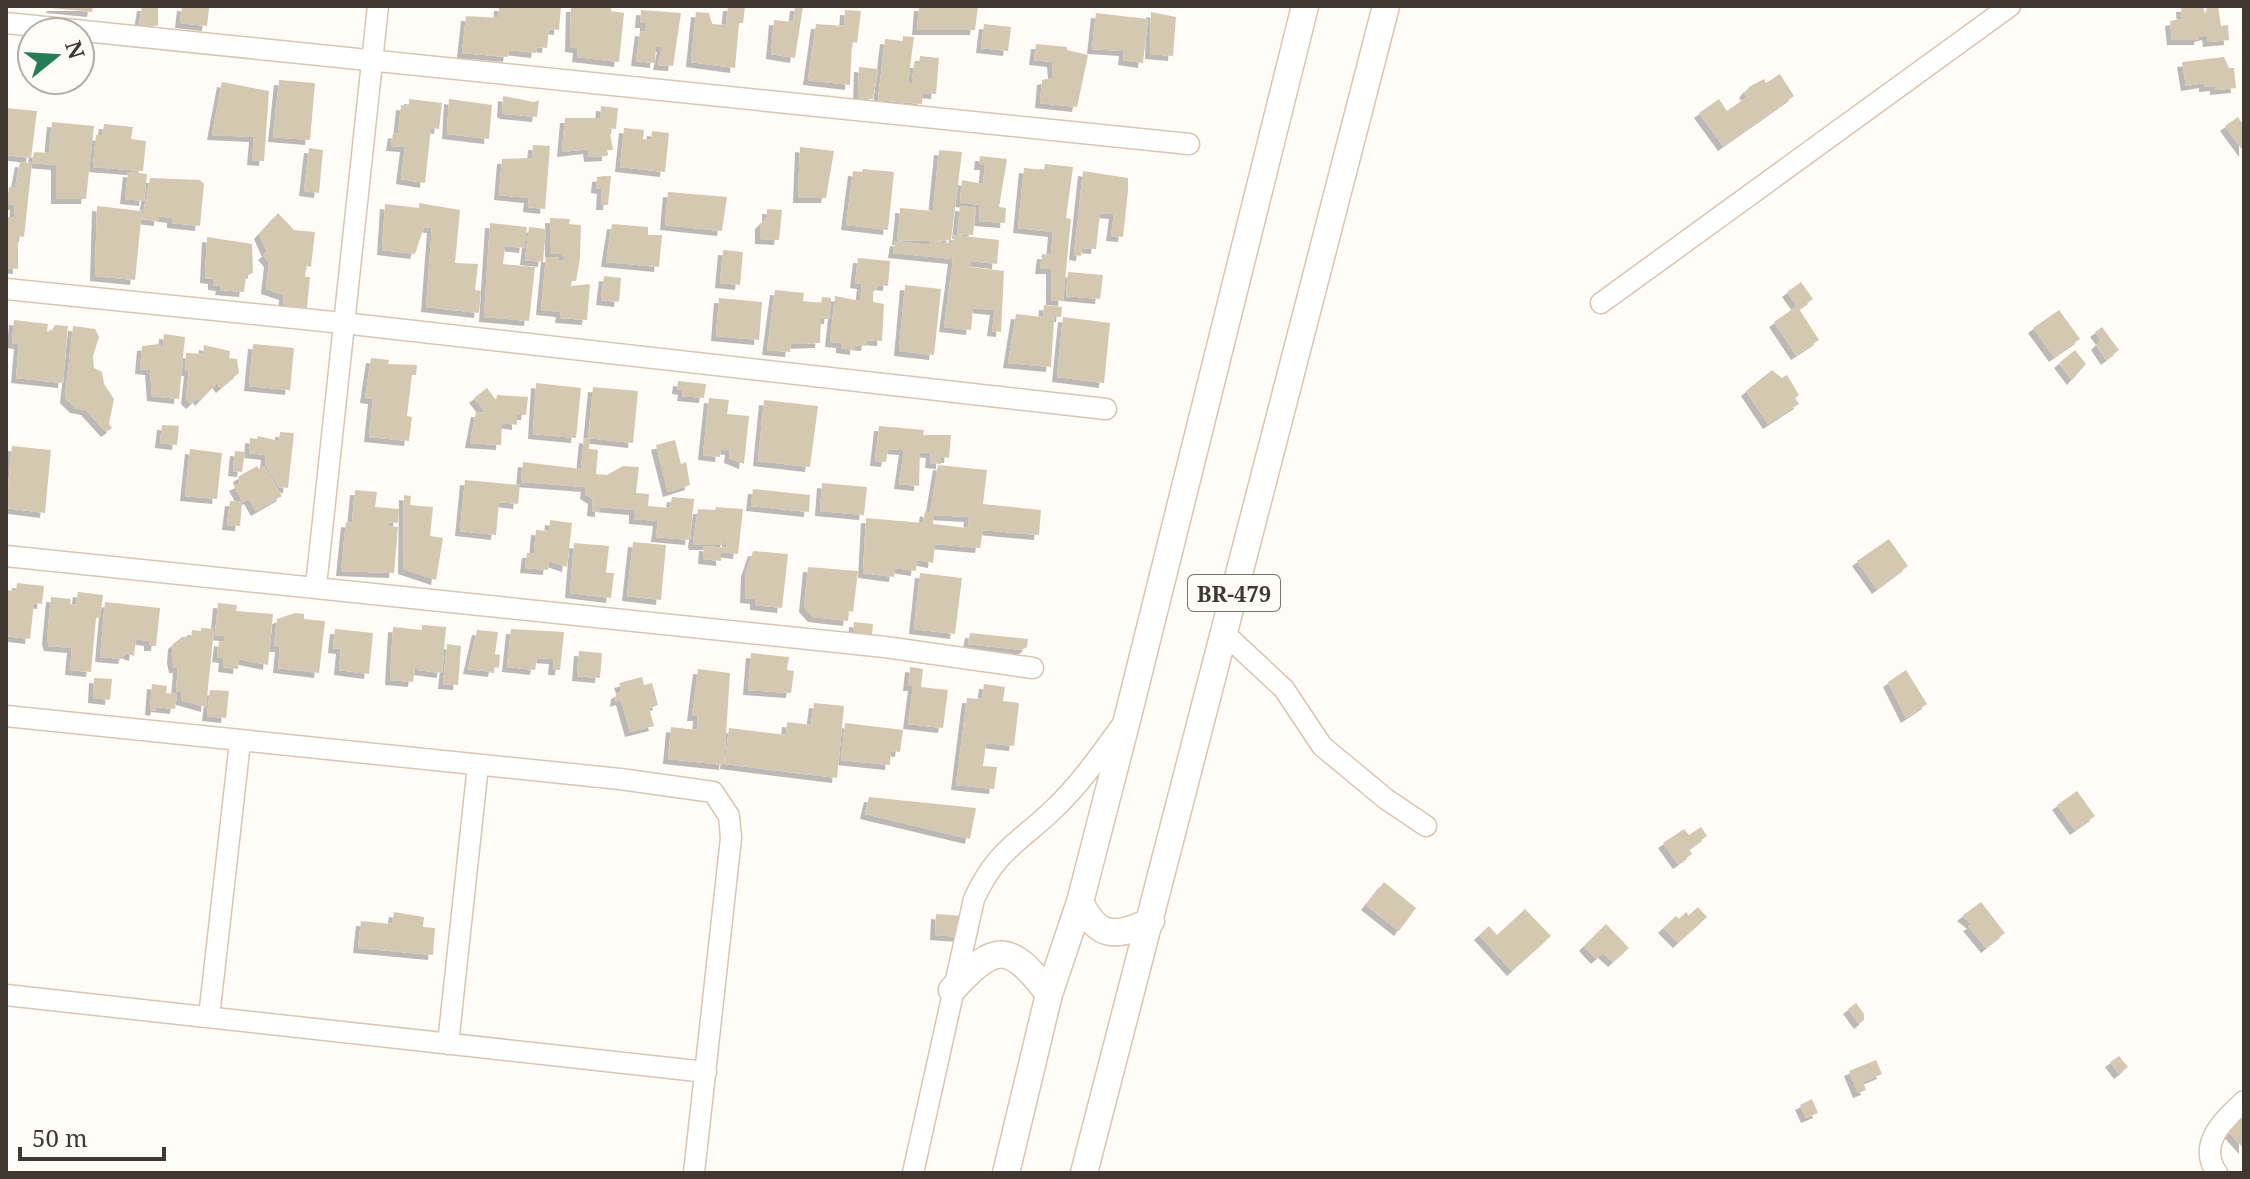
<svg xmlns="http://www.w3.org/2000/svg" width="2250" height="1179" font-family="'Noto Serif',serif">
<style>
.building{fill:#d5c8b0;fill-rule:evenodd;filter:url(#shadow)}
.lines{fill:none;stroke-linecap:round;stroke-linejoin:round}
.minor-casing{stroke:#dac5b1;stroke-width:23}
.major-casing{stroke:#dac5b1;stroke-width:29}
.minor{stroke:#fff;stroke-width:20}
.major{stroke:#fff;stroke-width:26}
.labels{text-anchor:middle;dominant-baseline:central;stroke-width:7;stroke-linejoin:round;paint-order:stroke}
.shield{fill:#fffbf7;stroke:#7a726c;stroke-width:2}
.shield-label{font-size:22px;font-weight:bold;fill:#413831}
</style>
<defs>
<filter id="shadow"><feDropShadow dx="-5" dy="5" stdDeviation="0" flood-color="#0004"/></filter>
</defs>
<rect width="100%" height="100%" fill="#fffbf7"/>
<path class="building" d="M52 6H93L92 12 51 8Z
M142 6H158V26L139 25Z
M182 6 209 8 207 26 180 23Z
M499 6H561L559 30 549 29 547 48 537 47 536 53 509 50 508 57 462 53 466 16 498 18Z
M583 6H611V11L624 13 619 62 577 57 578 48 570 47 571 7Z
M728 6H745L743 23H739L735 68 691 62 696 12 709 13 712 24 726 25Z
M795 6H803L795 58 771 54 774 20 793 22Z
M919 6H978L975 30H917Z
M2203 6 2205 15 2207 8 2218 7 2221 26 2228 25 2229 40 2208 42 2207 35 2199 37V40H2172L2170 21 2182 19 2181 7Z
M641 10 681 13 673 66 658 65 662 47H656L655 63 636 61 640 31 645 32V23H640Z
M845 10 861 11 857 43 852 42 850 85 808 80 816 24 844 26Z
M1151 12 1176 17 1173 56 1150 54Z
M1096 13 1148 19 1143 63 1123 60 1124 51 1092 49Z
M984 24 1011 27 1008 51 981 48Z
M903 36 914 37 908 83H912L914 63H919L920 56 939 58 936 94 923 93 922 104 878 100 885 39 903 41Z
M1036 44 1067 47V50L1088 55 1077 107 1040 103 1042 80 1052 78 1053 73 1052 62 1034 60Z
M2224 57 2229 68H2234L2236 88 2215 90V86L2204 87V83L2186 86 2182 62Z
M859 67 878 69 873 99 858 98Z
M1780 74 1794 96 1723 146 1699 113 1719 99 1727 111 1747 97 1744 93 1749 87 1764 79 1766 83Z
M279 80 315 83 310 140 273 137Z
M222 82 269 91 264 161 252 160 254 137 212 135Z
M503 96 534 102 539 100 537 117 505 114 502 112Z
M409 99 442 103 439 129 431 128 425 183 401 179 405 147 391 146 393 133 398 134 401 105 409 106Z
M449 99 492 105 489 139 447 134Z
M601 106 618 108 616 129 609 128 613 150H607V156L589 157 588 149 562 152 565 118H600Z
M6 108 37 111 31 158 6 155Z
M2238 117 2244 126V152L2225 126Z
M52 122 94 126 86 199H56V165L32 163 24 237 18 236V269L6 268V217L14 218 15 205 7 204 9 187 15 188 20 162 32 163 34 152 49 153Z
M104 124 133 127 131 139 146 141 143 171 93 167 96 135 102 136Z
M624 128 644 130 643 139 651 140 652 131 669 133 665 172 620 167Z
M533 145 550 146 545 209 528 207 529 198 499 195 502 159 532 158Z
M800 147 834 151 826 198H798Z
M309 148 323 150 319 193 304 191Z
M939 150 962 152 951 240 931 241 953 243 954 235 999 240 997 264 971 261V267L1004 271 1001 332 992 331 995 310 973 308 971 330 944 327 953 259 893 253 895 241 929 245V241L897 240 900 213V208L933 211Z
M980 156 1007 159 999 207 1006 208 1005 223 979 221 980 205 960 202 962 180 983 184 985 165H979Z
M1045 164 1073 167 1066 218 1071 219 1063 301 1051 300V269H1040L1042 254 1051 255 1053 232 1018 228 1024 168 1044 170Z
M863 169 894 172 888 230 846 225 853 171 862 172Z
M1083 171 1128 178V191L1123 237 1111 236 1114 214 1100 213 1096 249 1082 248 1081 256 1074 255Z
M128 172 147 174 144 201 125 199Z
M604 176H611L608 205H601L602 189 596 188 597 177Z
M150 178 200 180 204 184 200 226 172 223V218L159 216V221L142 219Z
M668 192 727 197 722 231 665 225Z
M419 203 460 210 455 263 478 264 475 290 481 291 479 313 426 307 432 228 424 227 415 254 382 250 385 204 419 208Z
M97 206 142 211 135 280 95 276Z
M960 206 976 208 973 235 957 234Z
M767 209 782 210 779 240 760 239V224L767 217Z
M278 213 294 230 315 232 311 267 306 266 305 277H310L307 308 283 306 284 295 266 289 269 262 263 255 267 252 259 234Z
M550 218 570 219 569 224 581 225 580 258 576 281H571L570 286 590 284 587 320 560 318 561 312 541 310 546 257 559 258V262L566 259 561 254 550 253Z
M490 223 527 227 524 248 505 246 503 264 535 267 529 321 484 317Z
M612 224 648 227V235H662L659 267 606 262Z
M529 227 546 229 543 262 525 260Z
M207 237 252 244 253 273 246 276 244 292 220 290 221 286 213 285V279L205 278Z
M723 250 743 252 740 285 720 283Z
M858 258 890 261 888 286 880 285 873 292V302L884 304 882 341 867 340 866 346 855 345V350L841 348V343L830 342 835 296 860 301 862 284 855 283Z
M1068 272 1103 275 1100 299 1066 296Z
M604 276 621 278 619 302 601 300Z
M1801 282 1813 299 1799 309 1819 340 1796 355 1774 322 1797 306 1787 292Z
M905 285 941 289 934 355 899 351Z
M775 290 804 293 803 301 821 303 822 297 831 298 829 319H821L820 343 791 344 790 352 767 350Z
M719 298 762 302 759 340 716 336Z
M1044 305 1062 307 1061 317H1055L1054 320 1051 367 1008 363 1016 314 1043 317Z
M2059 310 2080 339 2054 357 2033 328Z
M1063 317 1110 323 1104 383 1057 377Z
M14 320 48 324 47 331 51 332 55 325 68 326 63 383 16 378 19 344 12 343Z
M73 326 95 329 99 337 93 356 94 368 102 372 104 384 114 399 109 424 112 428 106 432 86 410 75 408 65 398Z
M2102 327 2119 350 2106 360 2096 345 2101 340 2095 332Z
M164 334 185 337 179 399 152 396 150 370 140 369 142 346 159 344 163 348Z
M253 344 294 348 290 390 249 386Z
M204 345 230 351 229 358 237 359 239 373 221 388 217 383 200 401 198 398 191 404 186 399 189 371H185L186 353 203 354Z
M2075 350 2086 364 2072 380 2059 363Z
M371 358 389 360 388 364 417 365 416 375H412L407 416 412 417 409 441 369 437 373 399 365 398Z
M1772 370 1782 378 1787 375 1799 395 1795 398 1799 404 1768 424 1746 391Z
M678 381 706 384 704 398 682 396 683 390 677 389Z
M536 383 581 388 576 438 533 434Z
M593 387 638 391 633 443 588 438Z
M487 388 496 400 497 395 528 397 526 415H517V425L502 423 501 445 470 443 476 412 486 413 474 398Z
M709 398 729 400 727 414 749 416 744 464 729 458 730 450 721 449 720 457 703 455Z
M764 400 818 406 810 467 758 461Z
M162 425 179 426 177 445 160 443Z
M879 426 924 430 923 435H951L949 458 941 457V464L930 463 931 453 920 452 919 486 899 484 904 450 888 449 886 462 875 461Z
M280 432 294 433 288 488 279 487 265 464 266 455 249 453 250 438 257 439 258 436 279 441Z
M584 438 590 439 589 449 598 450 596 474 607 475 623 466 639 467 636 493 649 494 648 506 670 508 672 497 694 499 690 540 656 537 658 521 634 519V510L600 507V512L592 511 593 499 585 494 586 487 521 482 523 462 581 469Z
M675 440 681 464 686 462 690 485 668 492 656 445Z
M12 446 51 450 45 513 6 508Z
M190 449 222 453 217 499 185 496Z
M235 451 245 452 242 472 233 471Z
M938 465 987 470 983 504 1041 510 1039 535 983 530 980 548 935 544 933 563 917 560 916 571 895 568 894 577 863 573 866 518 923 523 925 511 930 513ZM934 515 969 517 968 528 933 524Z
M257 466 259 469 264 466 282 496 256 511 249 499 243 502 234 486 240 483 238 477Z
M465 480 520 485 518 504 499 502 496 535 460 531Z
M822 483 867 487 864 515 820 511Z
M753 489 810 495 809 512 751 506Z
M355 490 377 492 375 507 399 509 398 523 389 522 388 526 398 527 394 573 341 571 346 522 352 523Z
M404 495 411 496 410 505 433 507 430 536 443 538 436 580 403 569Z
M230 501 242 502 240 526 227 525Z
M716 507 743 509 738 554 721 552V561L703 559 704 546 726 548 728 534 724 545H694L693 542 698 509 715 510Z
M550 520 572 523 567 567 549 561 548 570 525 568 527 553H534L536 530 549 531Z
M1889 539 1908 566 1877 589 1857 561Z
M633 542 666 545 661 600 627 596Z
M574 543 609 546 606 573H614L611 598 570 593Z
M753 551 788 554 782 608 755 605V599L745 598 746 572Z
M808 567 858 571 853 612 849 611 848 621 813 617 804 607Z
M920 573 962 578 955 634 914 629Z
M17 583 44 586 42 604 34 603 30 639 6 636V590L16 591Z
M78 592 103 595 100 618H96L91 672 70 670 72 648 49 646 47 640 51 597 71 599 70 604 76 605Z
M105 602 160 608 156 646H149V641L136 639 134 656 125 653 123 659 100 657Z
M218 603 237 605 236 611 273 614 268 665 239 659 238 669 223 667 224 658 217 657 219 641 224 642 225 636 215 635Z
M295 613 304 614V619L325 621 319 673 278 668 280 647H274L277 619Z
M854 622 873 624 872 635 853 633Z
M422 625 446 627 442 673 418 670 415 666 413 682 390 680 393 627 422 630Z
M201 628 214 629 206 707 181 700V692H176L178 668H174L172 658 173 644 182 637H191L192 630 201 631Z
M335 629 373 633 369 674 339 670 341 649 333 648Z
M511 629 564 632 560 670H553L554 659 537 658 535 670 507 667Z
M477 630 498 632 495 654 500 655 499 668 494 667 493 672 468 669Z
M970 633 1028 639 1027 647 1022 650 968 644Z
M447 644 461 646 458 685 443 684Z
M579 651 602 653 600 678 577 676Z
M751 653 789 657 787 670 794 671 791 693 748 690Z
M910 667 923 669 921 687 948 690 943 728 908 724 913 686H908Z
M698 669 730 673 724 765 668 759 671 727 697 730 698 716H692Z
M1906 670 1927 704 1906 718 1888 682Z
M642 677 644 685 652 683 658 705 649 708 654 726 630 732 621 700 615 702 616 694 622 691 619 683Z
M94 678 112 679 110 700 93 698Z
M152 684 167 686 166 693 177 694 175 709 156 707 155 711 150 710Z
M984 684 1005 687 1003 701 1019 703 1014 746 986 743 983 766 997 767 994 789 956 785 967 698 982 699Z
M210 690 229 691 226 718 207 716Z
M814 703 844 706 837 778 725 764 729 728 786 735 787 722 811 725Z
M845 723 903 730 900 752 891 751 890 765 841 760Z
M2077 791 2095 816 2075 830 2057 805Z
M869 797 976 808 970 839 865 814Z
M1701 827 1707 836 1689 849 1692 854 1678 864 1663 843 1684 829 1689 835Z
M1384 882 1416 908 1399 931 1366 905Z
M1981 902 2005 933 1986 948 1968 926 1972 924 1962 916Z
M1698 907 1707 917 1678 943 1663 928 1676 916 1679 919 1686 912 1689 915Z
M1525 909 1551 936 1512 971 1479 935 1489 926 1497 935Z
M394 912 424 917 423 927 435 928 433 955 358 948 361 921 392 924Z
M936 914 963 916 962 937 935 935Z
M1606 924 1629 948 1613 962 1603 953 1596 959 1584 946Z
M1856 1003 1864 1014V1020L1859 1024 1848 1009Z
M2119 1056 2128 1067 2119 1074 2110 1062Z
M1876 1060 1882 1074 1863 1082 1866 1090 1858 1093 1849 1071Z
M1812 1099 1818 1113 1806 1118 1800 1105Z
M2244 1109V1149L2224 1127Z"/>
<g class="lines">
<g class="minor-casing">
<path id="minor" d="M6 23 1189 144
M6 289 343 323 1106 409
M1601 303 2010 6
M6 556 885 647 1033 668
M316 586 378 6
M1224 633 1284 689 1322 746 1386 799 1426 826
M6 716 620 779 713 792 729 816 731 838 694 1173
M6 995 706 1072
M209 1017 240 742
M448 1044 478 765
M913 1173 974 899C997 849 1019 843 1055 808 1081 783 1101 754 1122 725
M2217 1173C2197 1144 2223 1121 2244 1101"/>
</g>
<g class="major-casing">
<path id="major" d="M1080 902C1098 939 1116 938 1151 921
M952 990C995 942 1010 942 1049 994
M1006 1173 1049 994 1080 902 1128 716 1305 6
M1084 1173 1386 6"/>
</g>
<use href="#minor" class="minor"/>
<use href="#major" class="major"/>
</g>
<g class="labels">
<rect class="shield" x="1188" y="575" width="92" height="36" rx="6"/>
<g class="shield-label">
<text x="1234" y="593">BR-479</text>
</g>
</g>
<rect width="2250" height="1179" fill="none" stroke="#413831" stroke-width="16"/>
<g transform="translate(56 56) rotate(72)"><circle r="38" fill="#fffbf7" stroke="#b3ada8" stroke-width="2"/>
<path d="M0-6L14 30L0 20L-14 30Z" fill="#257e53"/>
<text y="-12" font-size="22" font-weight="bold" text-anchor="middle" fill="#413831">N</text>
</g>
<path d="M20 1147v12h144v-12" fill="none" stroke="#413831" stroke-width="4"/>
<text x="32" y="1147" font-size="24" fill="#413831" stroke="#fffbf7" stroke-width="6" paint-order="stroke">50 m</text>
</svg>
